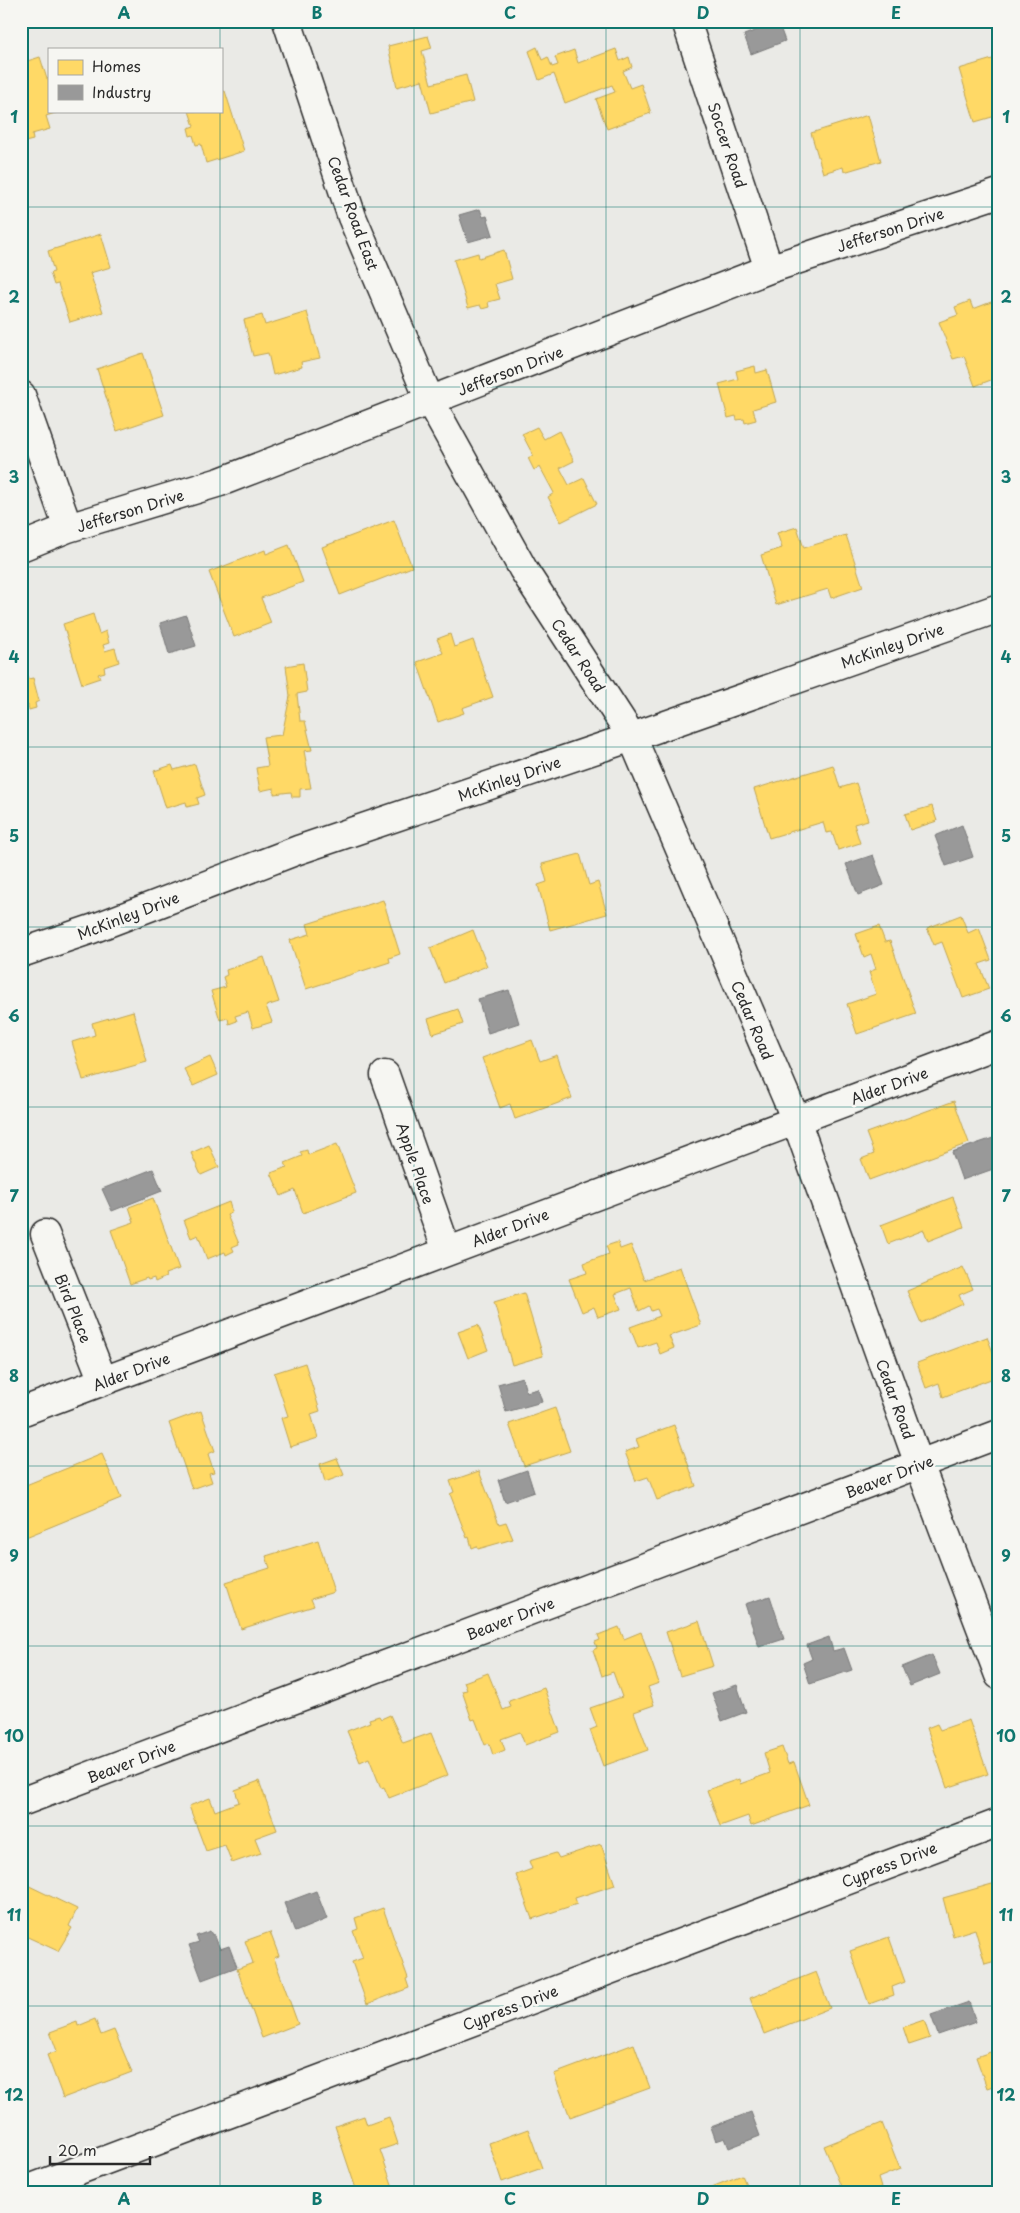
<svg xmlns="http://www.w3.org/2000/svg" width="1020" height="2213" font-family="'Playpen Sans',sans-serif">
<style>
.homes{fill:#ffd966;stroke:#bfa554}
.industry{fill:#999;stroke:#787878}
.lines{fill:none;stroke-linecap:round;stroke-linejoin:round}
.minor-casing{stroke:#2b2b2b;stroke-width:31}
.minor{stroke:#f6f6f2;stroke-width:28}
.grid{fill:none;stroke:#0f766e;stroke-width:1;stroke-opacity:0.55}
.labels{text-anchor:middle;dominant-baseline:central;stroke-width:5;stroke-linejoin:round;paint-order:stroke}
.street-label{font-size:15px;fill:#2b2b2b;stroke:#f6f6f2}
.neatline{fill:none;stroke:#0f766e;stroke-width:2}
.grid-label{font-size:16px;text-anchor:middle;font-weight:bold;fill:#0f766e}
</style>
<rect width="100%" height="100%" fill="#eaeae6"/>
<filter id="ink" filterUnits="userSpaceOnUse"><feTurbulence type="fractalNoise" baseFrequency=".02" numOctaves="2"/><feDisplacementMap in="SourceGraphic" scale="10" xChannelSelector="R" yChannelSelector="G"/><feConvolveMatrix kernelMatrix="1 2 1 2 8 2 1 2 1" color-interpolation-filters="sRGB"/></filter>
<g filter="url(#ink)">
<path class="homes" d="M137 21H151L138 26Z
M894 21H907L895 25Z
M428 36 432 48 422 51 431 84 466 75 473 102 431 113 422 80 397 87 388 46Z
M537 47 542 60 548 57 552 67 558 65 555 57 574 50 578 63 616 49 620 61 629 57 632 67 623 71 630 88 641 84 651 113 607 129 596 99 615 92 612 85 565 103 554 74 539 80 529 51Z
M40 57 47 79 49 78V111H61L46 116 50 129 32 134 33 140 21 143V63Z
M999 57V115L975 122 959 69Z
M225 91 244 151 206 163 201 144 196 145 193 135 190 136 188 128 194 126 189 111H221V93Z
M868 115 881 161 844 172 843 167 823 173 811 133Z
M101 234 111 267 90 273 103 312 70 322 58 284 54 285 50 273 54 272 48 251Z
M504 250 512 279 495 284 500 299 488 302 489 307 482 309 480 305 468 308 454 260 478 253 479 258Z
M999 299V344L994 346 999 357V377L975 386 964 356 953 359 939 322 958 315 955 307 970 301 973 309Z
M307 312 320 358 301 362 302 367 273 375 268 353 253 356 244 320 262 315 265 325Z
M143 353 164 415 117 431 97 369Z
M755 366 756 373 767 370 776 402 753 409 756 420 745 423 744 419 737 420 736 416 728 418 719 384 738 379 736 371Z
M537 427 544 439 559 431 574 461 560 468 569 485 584 478 597 504 561 522 548 497 554 493 540 467 534 470 528 458 533 455 522 434Z
M394 520 412 567 340 595 322 547Z
M797 527 804 548 846 535 863 587 831 598 828 589 776 605 761 555 782 548 777 533Z
M289 545 303 582 261 598 271 623 234 637 209 572 265 550 266 554Z
M93 614 99 634 106 631 109 643 103 645 105 651 115 648 119 662 104 667 105 672 98 674 100 678 82 684 63 624Z
M450 634 454 647 473 640 493 697 462 708 464 713 438 722 417 662 443 653 437 639Z
M21 654 28 679 33 678 39 701 35 703 36 708 29 710 28 705 21 706Z
M303 663 307 692 297 694 300 721H305L312 750 304 751 311 788 300 789V797H292L291 792 274 794V788L260 791 256 768 268 766 263 737 282 735 290 696 286 666Z
M195 764 205 795 197 798 199 804 187 807 186 802 166 808 154 771 172 765 174 770Z
M833 765 840 788 856 783 868 820 854 824 860 843 838 850 832 832 826 833 823 822 769 838 754 789Z
M932 806 937 821 910 830 905 814Z
M580 854 589 885 598 882 607 914 550 930 538 885 547 882 542 864Z
M383 900 400 954 389 958 390 962 306 989 290 940 310 934 307 924Z
M961 915 968 933 979 928 991 960 979 964 989 989 963 998 942 942 934 945 927 928Z
M879 926 885 942 890 941 916 1014 857 1034 847 1004 876 994 869 972 876 969 871 954 864 957 856 934Z
M473 930 487 966 444 983 430 948Z
M264 957 279 1002 266 1006 272 1022 253 1028 248 1012 235 1016 237 1021 229 1024 228 1018 220 1020 211 991 226 987 223 977 227 975 226 970Z
M458 1009 463 1024 433 1034 428 1019Z
M133 1011 147 1062 83 1080 72 1042 95 1035 92 1023Z
M532 1040 540 1061 557 1055 572 1098 515 1119 510 1104 500 1108 482 1058Z
M210 1057 218 1075 193 1086 184 1069Z
M954 1101 969 1143 869 1180 861 1159 874 1154 866 1133Z
M337 1144 356 1193 303 1213 295 1190 281 1196 271 1173 287 1167 285 1163 302 1156 300 1152 307 1150 308 1155Z
M209 1145 219 1167 201 1175 191 1153Z
M953 1197 964 1227 928 1241 924 1230 888 1244 881 1225Z
M153 1198 179 1269 165 1274 166 1277 155 1282 154 1278 148 1280 147 1278 130 1284 111 1230 134 1222 129 1207Z
M229 1202 232 1212 227 1215 239 1244 232 1247 234 1251 226 1255 225 1252 207 1259 198 1235 191 1238 184 1220Z
M618 1242 620 1249 631 1245 644 1280 680 1267 701 1325 669 1336 674 1348 660 1354 656 1342 638 1348 630 1327 660 1316 657 1309 651 1311 649 1306 639 1311 631 1288 615 1294 621 1309 598 1317 594 1307 582 1312 569 1279 587 1273 584 1263 609 1254 606 1246Z
M963 1267 973 1289 959 1295 963 1304 921 1323 907 1291Z
M524 1293 543 1356 512 1365 494 1302Z
M478 1325 488 1350 468 1358 458 1332Z
M987 1337 999 1367V1376L943 1397 939 1383 926 1388 917 1363Z
M305 1363 320 1411 311 1414 318 1438 290 1447 281 1418 288 1416 274 1373Z
M555 1408 570 1451 524 1466 509 1424Z
M201 1411 215 1451 208 1454 214 1472 209 1473 212 1482 192 1489 169 1423Z
M674 1425 696 1486 657 1500 648 1477 636 1481 625 1452 639 1447 636 1439Z
M102 1454 121 1498 21 1539V1487Z
M337 1458 344 1475 325 1482 320 1464Z
M479 1471 499 1524 506 1522 513 1539 478 1549 477 1546 472 1548 469 1537 467 1538 450 1494 454 1492 450 1481Z
M318 1540 334 1592 311 1599 314 1606 241 1629 226 1582 270 1568 266 1556Z
M699 1621 713 1666 680 1676 666 1632Z
M619 1627 624 1639 641 1632 659 1683 648 1687 654 1705 634 1712 648 1750 603 1766 590 1730 597 1727 590 1708 622 1697 613 1672 602 1676 593 1650 597 1648 595 1642 600 1640 598 1635Z
M488 1673 503 1710 511 1707 509 1701 544 1688 560 1732 525 1745 520 1732 501 1739 505 1750 493 1755 489 1743 485 1745 475 1719 472 1720 462 1691 467 1690 464 1682Z
M390 1715 403 1743 431 1733 448 1775 389 1798 384 1787 381 1788 369 1758 360 1762 347 1731 370 1722 369 1719 379 1716 381 1719Z
M969 1720 988 1774 947 1788 927 1728 937 1724 940 1730Z
M782 1747 788 1764 794 1762 809 1805 751 1826 748 1816 720 1826 707 1790 739 1779 740 1784 770 1773 764 1753Z
M259 1781 277 1830 255 1838 261 1853 232 1863 225 1845 206 1851 189 1806 210 1798 215 1811 239 1802 235 1790Z
M601 1844 615 1885 575 1898 577 1904 532 1919 516 1875 532 1869 529 1861 556 1853 559 1858Z
M21 1882 77 1909 69 1926 72 1928 58 1951 21 1934Z
M999 1882V1960L985 1964 975 1929 953 1936 943 1898Z
M383 1908 408 1978 406 1979 409 1988 367 2004 352 1962 363 1958 353 1931 358 1929 355 1918Z
M270 1932 279 1956 274 1958 298 2024 262 2038 237 1969 253 1963 245 1941Z
M889 1937 905 1982 892 1987 894 1995 869 2004 850 1951Z
M816 1972 830 2008 764 2034 750 1998Z
M95 2019 101 2035 114 2030 132 2072 63 2098 47 2055 57 2051 50 2032 77 2022 78 2026Z
M924 2020 930 2038 909 2045 903 2027Z
M634 2044 650 2088 570 2117 554 2074Z
M999 2049V2084L987 2088 976 2057Z
M364 2116 367 2125 389 2117 398 2144 380 2150 393 2187 379 2192H357L335 2126Z
M882 2123 900 2169 878 2178 881 2188 872 2192H849L848 2189 843 2191 824 2146Z
M528 2129 542 2168 502 2182 489 2143Z
M742 2175 749 2192H710L709 2188Z"/>
<path class="industry" d="M778 22 785 41 751 54 744 35Z
M480 209 483 217 487 216 493 235 468 242 459 215Z
M186 615 196 646 169 654 160 623Z
M962 825 973 857 946 866 935 836Z
M873 855 884 885 858 895 846 864Z
M509 990 519 1023 488 1033 478 999Z
M999 1136V1167L962 1180 952 1152Z
M153 1169 162 1191 112 1211 102 1189Z
M522 1377 526 1392 538 1389 542 1402 506 1412 498 1384Z
M527 1470 534 1492 505 1502 498 1480Z
M770 1596 784 1639 759 1647 745 1604Z
M829 1637 833 1651 844 1648 852 1670 810 1684 803 1663 812 1659 807 1645Z
M932 1655 940 1674 910 1686 902 1667Z
M737 1685 746 1712 722 1721 712 1693Z
M316 1891 327 1919 295 1932 284 1903Z
M210 1931 212 1935 214 1934 220 1949 229 1946 237 1967 202 1980 189 1945 199 1942 196 1936Z
M969 2002 976 2022 938 2035 931 2015Z
M751 2112 760 2136 729 2148 725 2138 716 2141 711 2127Z"/>
<g class="lines">
<g class="minor-casing">
<path id="minor" d="M287 21 352 217 430 401 523 569 632 737 796 1120 919 1464 999 1675
M686 21 769 269
M21 395 68 528
M21 547 68 528 220 482 769 269 999 193
M21 953 92 929 298 850 632 737 999 608
M385 1075 447 1251
M45 1234 103 1381
M21 1412 999 1044
M21 1802 999 1434
M21 2192 999 1823"/>
</g>
<use href="#minor" class="minor"/>
</g>
</g>
<path class="grid" d="M220 21V49M414 21V2192M606 21V2192M800 21V2192M220 111V2192M21 207H999M21 387H999M21 567H999M21 747H999M21 927H999M21 1107H999M21 1286H999M21 1466H999M21 1646H999M21 1826H999M21 2006H999"/>
<g class="labels">
<g class="street-label">
<text transform="translate(728 145) rotate(71)">Soccer Road</text>
<text transform="translate(354 213) rotate(70)">Cedar Road East</text>
<text transform="translate(890 229) rotate(-18)">Jefferson Drive</text>
<text transform="translate(510 370) rotate(-21)">Jefferson Drive</text>
<text transform="translate(130 510) rotate(-17)">Jefferson Drive</text>
<text transform="translate(892 645) rotate(-19)">McKinley Drive</text>
<text transform="translate(579 655) rotate(57)">Cedar Road</text>
<text transform="translate(509 778) rotate(-19)">McKinley Drive</text>
<text transform="translate(128 915) rotate(-21)">McKinley Drive</text>
<text transform="translate(753 1020) rotate(67)">Cedar Road</text>
<text transform="translate(889 1085) rotate(-20)">Alder Drive</text>
<text transform="translate(416 1163) rotate(71)">Apple Place</text>
<text transform="translate(510 1227) rotate(-21)">Alder Drive</text>
<text transform="translate(74 1308) rotate(68)">Bird Place</text>
<text transform="translate(131 1371) rotate(-21)">Alder Drive</text>
<text transform="translate(896 1399) rotate(70)">Cedar Road</text>
<text transform="translate(889 1476) rotate(-21)">Beaver Drive</text>
<text transform="translate(510 1618) rotate(-21)">Beaver Drive</text>
<text transform="translate(131 1761) rotate(-21)">Beaver Drive</text>
<text transform="translate(889 1864) rotate(-21)">Cypress Drive</text>
<text transform="translate(510 2007) rotate(-21)">Cypress Drive</text>
</g>
</g>
<rect width="1020" height="2213" fill="none" stroke="#f6f6f2" stroke-width="55"/>
<rect x="48" y="48" width="175" height="65" fill="#f6f6f2" stroke="#a5a5a2"/>
<rect x="58" y="60" width="25" height="15" fill="#ffd966" stroke="#a5a5a2"/>
<text x="92" y="72" font-size="15" fill="#2b2b2b">Homes</text>
<rect x="58" y="85" width="25" height="15" fill="#999999" stroke="#a5a5a2"/>
<text x="92" y="98" font-size="15" fill="#2b2b2b">Industry</text>
<path d="M50 2156v8h100v-8" fill="none" stroke="#2b2b2b" stroke-width="2.5"/>
<text x="58" y="2156" font-size="15" fill="#2b2b2b" stroke="#f6f6f2" stroke-width="4" paint-order="stroke">20 m</text>
<rect x="28" y="28" width="964" height="2158" class="neatline"/>
<g class="grid-label">
<text x="124" y="19">A</text>
<text x="317" y="19">B</text>
<text x="510" y="19">C</text>
<text x="703" y="19">D</text>
<text x="896" y="19">E</text>
<text x="14" y="123">1</text>
<text x="1006" y="123">1</text>
<text x="14" y="303">2</text>
<text x="1006" y="303">2</text>
<text x="14" y="483">3</text>
<text x="1006" y="483">3</text>
<text x="14" y="663">4</text>
<text x="1006" y="663">4</text>
<text x="14" y="842">5</text>
<text x="1006" y="842">5</text>
<text x="14" y="1022">6</text>
<text x="1006" y="1022">6</text>
<text x="14" y="1202">7</text>
<text x="1006" y="1202">7</text>
<text x="14" y="1382">8</text>
<text x="1006" y="1382">8</text>
<text x="14" y="1562">9</text>
<text x="1006" y="1562">9</text>
<text x="14" y="1742">10</text>
<text x="1006" y="1742">10</text>
<text x="14" y="1921">11</text>
<text x="1006" y="1921">11</text>
<text x="14" y="2101">12</text>
<text x="1006" y="2101">12</text>
<text x="124" y="2205">A</text>
<text x="317" y="2205">B</text>
<text x="510" y="2205">C</text>
<text x="703" y="2205">D</text>
<text x="896" y="2205">E</text>
</g>
</svg>
